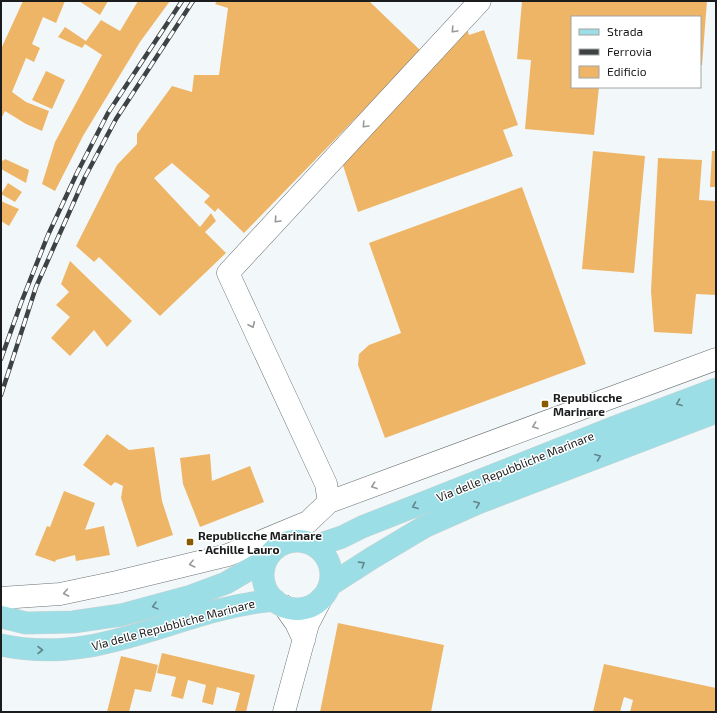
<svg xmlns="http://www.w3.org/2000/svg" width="717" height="713" font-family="'Exo 2',sans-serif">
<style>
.building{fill:#efb567}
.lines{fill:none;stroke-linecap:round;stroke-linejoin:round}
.minor-casing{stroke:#6d7273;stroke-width:23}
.major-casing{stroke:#d1d2d2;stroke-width:23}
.minor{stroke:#fff;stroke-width:22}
.major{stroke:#9bdee6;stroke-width:22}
.rail-casing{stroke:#3f4243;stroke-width:4.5}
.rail{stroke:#fff;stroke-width:3;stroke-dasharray:9;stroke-linecap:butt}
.oneway{stroke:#989999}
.oneway2{stroke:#61878c}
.poi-dot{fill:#8a5a00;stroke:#fff;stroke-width:1.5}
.labels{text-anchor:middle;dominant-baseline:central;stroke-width:3;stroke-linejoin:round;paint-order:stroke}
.poi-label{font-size:12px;font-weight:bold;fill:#1a1c1d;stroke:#fff;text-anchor:start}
.street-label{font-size:12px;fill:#1a1c1d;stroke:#fff}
</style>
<rect width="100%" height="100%" fill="#f2f8f9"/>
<path class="building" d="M23 1H65L56 23 43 17 32 44 40 48 34 62 26 58 12 92 26 102 49 111 42 131 26 124 5 111 1 119V49Z
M79 1H108L100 15Z
M138 1H170L140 42 83 136 55 191 42 184 55 142 102 55 85 44 82 48 58 37 65 27 86 41 101 20 120 31Z
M217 1H369L421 51 244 233 218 208 215 212 204 202 210 196 172 163 154 178 200 227 211 213 216 221 205 232 226 253 160 316 99 257 94 262 76 246 117 165 137 144V134L172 86 192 92 194 75H219L228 8 215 4Z
M522 1H707L702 65H700V17H572V87H599L594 135 525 129 531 60 517 59Z
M467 28 469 35 484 30 518 125 503 130 513 156 358 212 342 162Z
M46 71 65 80 52 109 32 100Z
M593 151 645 156 634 273 582 269Z
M712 151H716V187H710Z
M658 158 702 160 699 200 716 201V295L696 294 692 334 654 332 651 291Z
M1 159 3 161 5 159 29 170 26 183 1 169Z
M8 183 22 192 15 202 1 194Z
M522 187 586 364 385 438 358 365 359 354 369 345 401 333 369 243Z
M1 201 19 209 9 226 1 221Z
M70 261 132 321 107 347 94 330 70 356 51 338 70 317 56 305 69 292 61 284Z
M107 434 129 450 154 447 162 501 173 535 137 547 121 498 123 486 115 482 111 486 83 465Z
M210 454 212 481 250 466 264 502 200 527 183 484 180 458Z
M64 491 95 503 85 530 104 526 110 555 76 561 75 555 56 560 55 562 35 555 47 526 50 527Z
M338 623 444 645 431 712H320Z
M162 653 255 675 246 712H235L240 693 217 687 213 705 202 702 206 685 188 680 183 699 171 696 176 677 157 673Z
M121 656 158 665 151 692 135 689 129 712H107Z
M604 664 716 688V712H630L633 700 624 697 620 712H593Z"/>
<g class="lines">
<g class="minor-casing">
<path id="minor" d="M329 502 326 484 228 273 480 1
M1 598 60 594 117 582 228 555 308 522 329 502 716 359
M284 606 296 623 304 640
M284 712 308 624 321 599"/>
</g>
<g class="major-casing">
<path id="major" d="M263 575a34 34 0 1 1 68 0a34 34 0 1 1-68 0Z
M315 546 342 537 362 527 615 427 716 389
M330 585 372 558 424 527 478 503 716 412
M1 617 26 623 73 622 121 615 191 596 226 583 267 559
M1 645C102 667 179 608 275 600"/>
</g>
<use href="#minor" class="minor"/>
<use href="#major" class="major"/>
<g class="rail-casing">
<path id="rail" d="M1 359 21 303 48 235 77 173 108 113 182 1
M1 395 36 287 85 177 116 119 193 1"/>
</g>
<use href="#rail" class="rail"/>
</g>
<defs><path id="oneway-chevron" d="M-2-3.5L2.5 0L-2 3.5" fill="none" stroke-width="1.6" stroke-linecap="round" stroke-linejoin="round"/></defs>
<g class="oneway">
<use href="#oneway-chevron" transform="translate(454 30) rotate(133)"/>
<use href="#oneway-chevron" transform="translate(365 125) rotate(133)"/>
<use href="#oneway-chevron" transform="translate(277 220) rotate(133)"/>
<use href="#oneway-chevron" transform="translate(252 325) rotate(65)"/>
<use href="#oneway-chevron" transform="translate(535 426) rotate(160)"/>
<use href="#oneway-chevron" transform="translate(374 486) rotate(160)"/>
<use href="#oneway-chevron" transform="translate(192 564) rotate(166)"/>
<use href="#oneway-chevron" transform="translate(66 593) rotate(169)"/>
</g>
<g class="oneway2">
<use href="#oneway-chevron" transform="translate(679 403) rotate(159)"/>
<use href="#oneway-chevron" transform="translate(598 457) rotate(-22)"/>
<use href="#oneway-chevron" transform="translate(477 504) rotate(-22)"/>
<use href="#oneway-chevron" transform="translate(415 506) rotate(158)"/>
<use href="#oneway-chevron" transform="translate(362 564) rotate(-32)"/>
<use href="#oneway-chevron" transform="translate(155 606) rotate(165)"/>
<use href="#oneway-chevron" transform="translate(40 650)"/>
</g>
<g class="poi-dot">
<rect x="541" y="400" width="8" height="8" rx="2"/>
<rect x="186" y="538" width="8" height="8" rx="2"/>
</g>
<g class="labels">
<g class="poi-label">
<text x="553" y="397">Republicche<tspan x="553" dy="14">Marinare</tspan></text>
<text x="198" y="535">Republicche Marinare<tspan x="198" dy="14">- Achille Lauro</tspan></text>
</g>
<g class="street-label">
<text transform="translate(515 466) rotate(-22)">Via delle Repubbliche Marinare</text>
<text transform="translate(173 624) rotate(-15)">Via delle Repubbliche Marinare</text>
</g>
</g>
<rect width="717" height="713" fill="none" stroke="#1a1c1d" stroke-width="4"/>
<rect x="571" y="16" width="130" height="72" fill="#ffffff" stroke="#a3a4a5"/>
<rect x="579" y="29" width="20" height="6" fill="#9bdee6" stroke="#a3a4a5"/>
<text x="607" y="36" font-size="12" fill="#1a1c1d">Strada</text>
<rect x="579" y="49" width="20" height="6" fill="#3f4243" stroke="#a3a4a5"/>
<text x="607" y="56" font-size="12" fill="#1a1c1d">Ferrovia</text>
<rect x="579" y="66" width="20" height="12" fill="#efb567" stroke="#a3a4a5"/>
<text x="607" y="76" font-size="12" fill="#1a1c1d">Edificio</text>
</svg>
